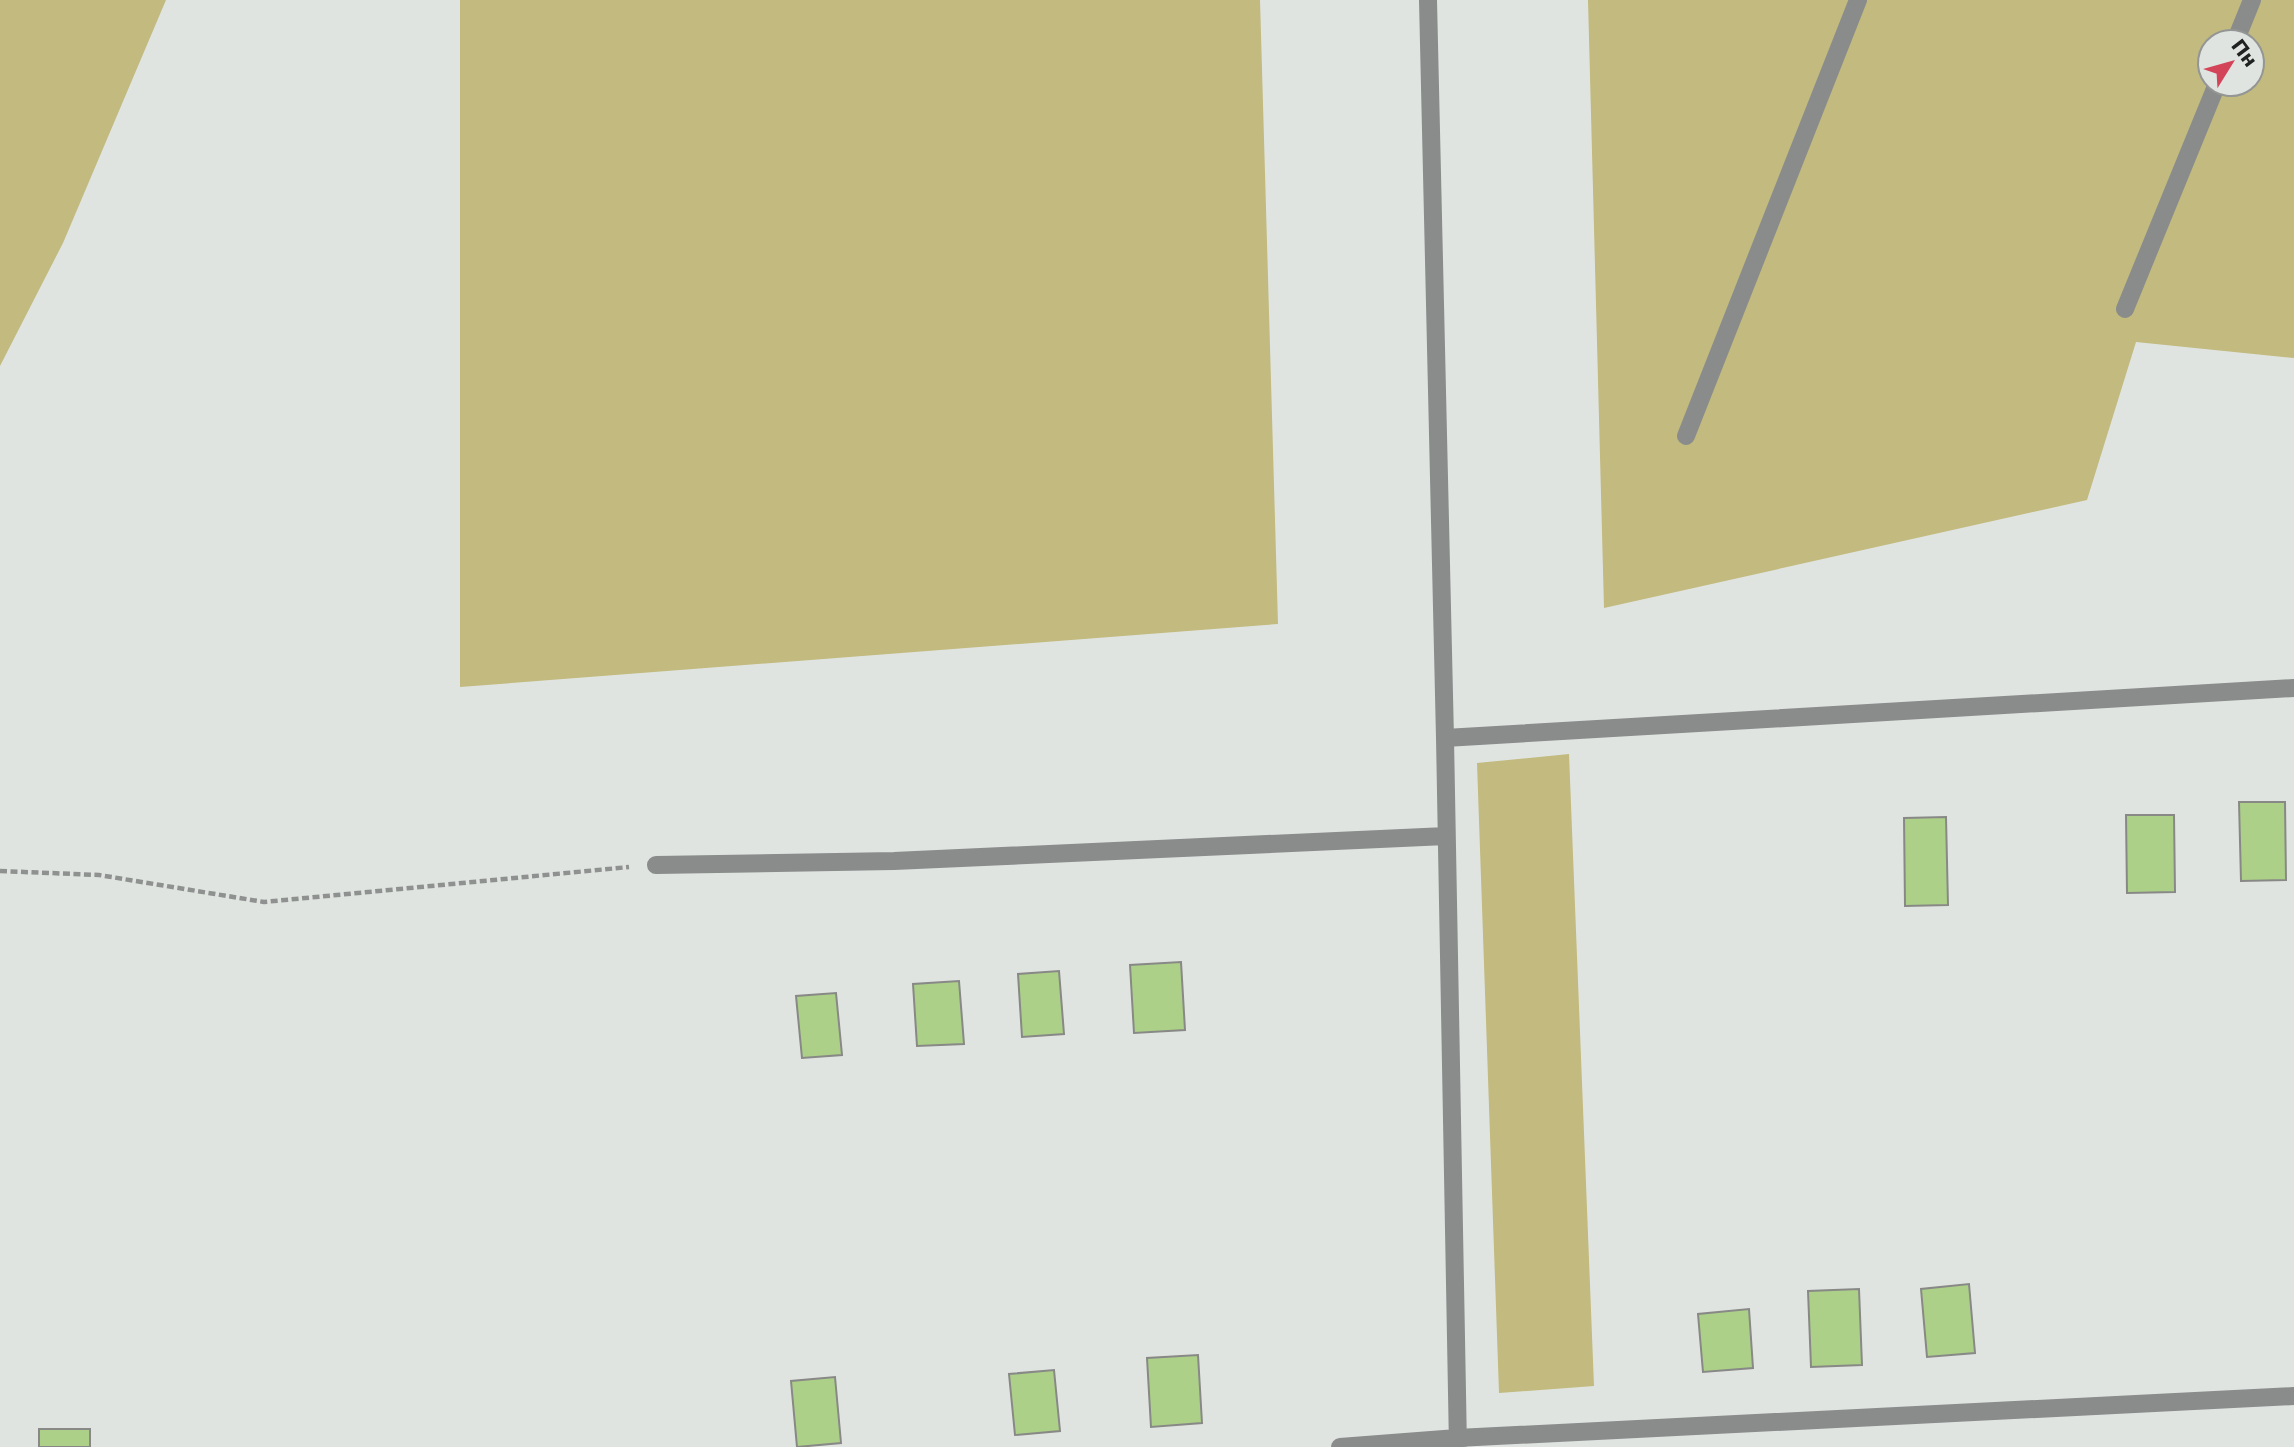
<svg xmlns="http://www.w3.org/2000/svg" width="2294" height="1447" font-family="'DejaVu Sans',sans-serif">
<style>
.green{fill:#c2ba7e;fill-rule:evenodd}
.building{fill:#acd088;stroke:#888986;stroke-width:2}
.lines{fill:none;stroke-linecap:round;stroke-linejoin:round}
.path{stroke:#8e918f;stroke-width:4.5;stroke-dasharray:7 3.5;stroke-linecap:butt}
.minor{stroke:#8a8c8c;stroke-width:18}
</style>
<rect width="100%" height="100%" fill="#e0e4e1"/>
<path class="green" d="M0 0H166L63 243 0 366Z
M460 0H1260L1278 624 460 687Z
M1588 0H2294V358L2136 342 2087 500 1604 608ZM2210 42H2252V84H2210Z
M1569 754 1594 1386 1499 1393 1477 763Z"/>
<path class="building" d="M2239 802H2285L2286 880 2241 881Z
M2126 815H2174L2175 892 2127 893Z
M1946 817 1948 905 1905 906 1904 818Z
M1181 962 1185 1030 1134 1033 1130 965Z
M1059 971 1064 1034 1022 1037 1018 974Z
M959 981 964 1044 917 1046 913 984Z
M836 993 842 1055 802 1058 796 996Z
M1969 1284 1975 1353 1927 1357 1921 1289Z
M1859 1289 1862 1365 1811 1367 1808 1291Z
M1749 1309 1753 1368 1703 1372 1698 1314Z
M1198 1355 1202 1423 1151 1427 1147 1358Z
M1054 1370 1060 1431 1015 1435 1009 1374Z
M835 1377 841 1443 797 1447 791 1381Z
M39 1429H90V1447H39Z"/>
<g class="lines">
<path class="path" d="M0 871 99 875 264 902 629 867"/>
<path class="minor" d="M1428 0 1445 738 1458 1447
M2235 42 2252 0
M2125 309 2217 84
M1686 436 1858 0
M1445 738 2294 688
M656 865 894 861 1446 836
M1340 1447 1457 1438 2294 1396"/>
</g>
<g transform="translate(2231 63) rotate(53)"><circle r="33" fill="#e0e4e1" stroke="#939694" stroke-width="2"/>
<path d="M0-5L12 26L0 18L-12 26Z" fill="#d44459"/>
<text y="-10" font-size="19" font-weight="bold" text-anchor="middle" fill="#202121">Пн</text>
</g>
</svg>
